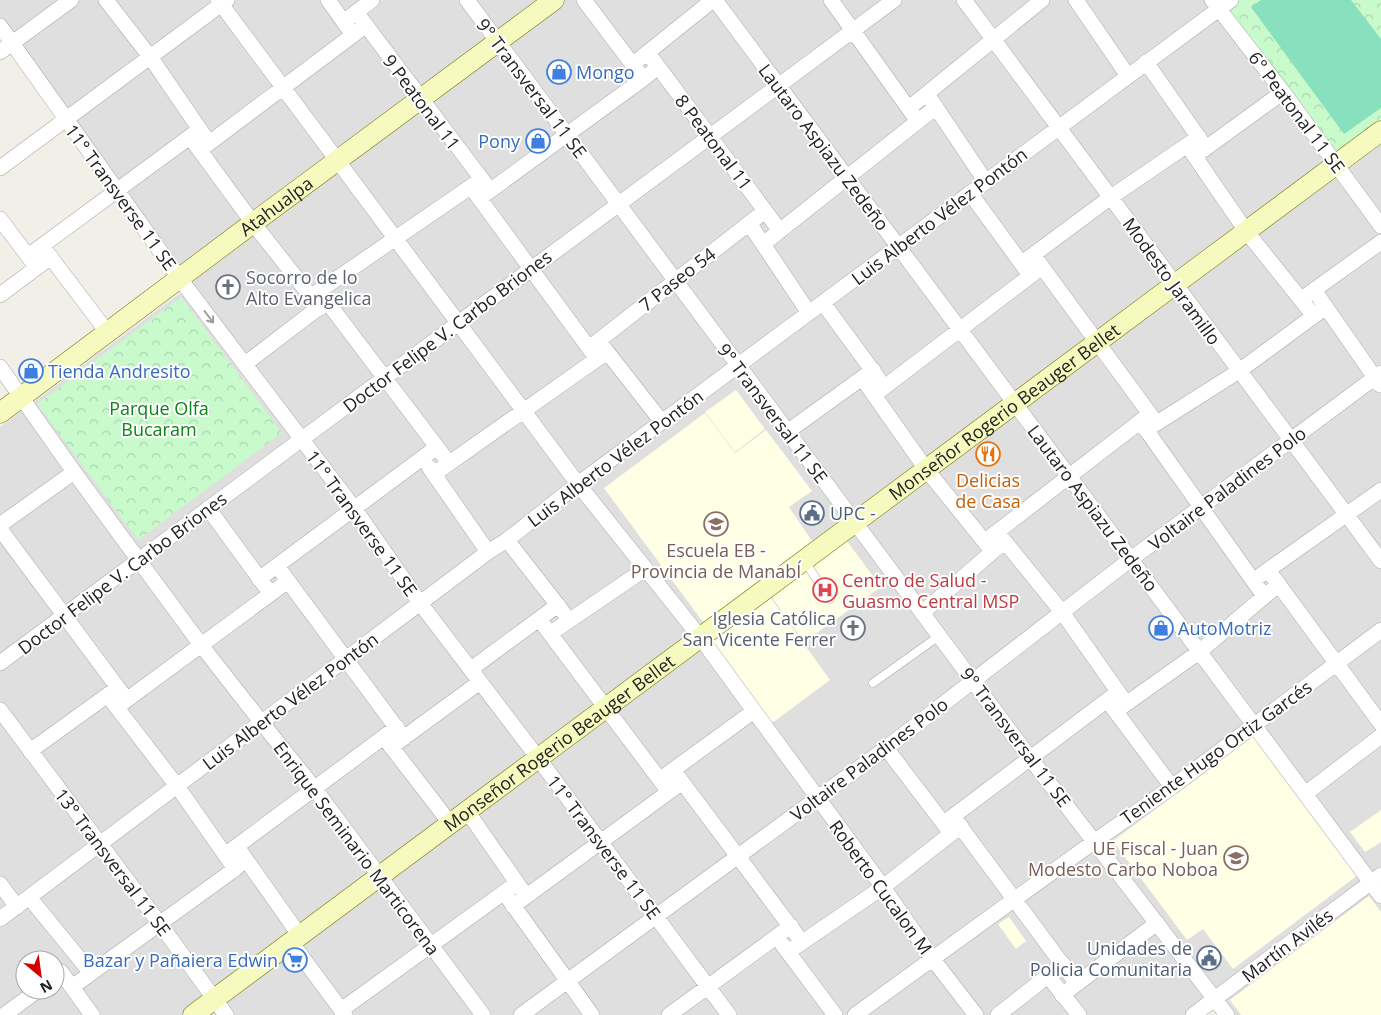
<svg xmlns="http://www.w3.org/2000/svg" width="1381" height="1015" font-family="'Open Sans',sans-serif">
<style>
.residential{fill:#e0dfdf;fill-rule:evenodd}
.education{fill:#ffffe5}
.park{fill:url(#park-crowns)}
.pitch{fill:#88e0be}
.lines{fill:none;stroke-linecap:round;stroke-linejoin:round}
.lane-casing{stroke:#a9a9a9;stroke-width:9}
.street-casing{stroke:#a9a9a9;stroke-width:16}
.secondary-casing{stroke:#707d05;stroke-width:21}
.lane{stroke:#fff;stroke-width:8}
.street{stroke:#fff;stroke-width:15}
.secondary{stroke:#f7fabf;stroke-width:20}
.oneway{stroke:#9c9c9c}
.labels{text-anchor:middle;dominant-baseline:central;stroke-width:4;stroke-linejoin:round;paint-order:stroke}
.shop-label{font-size:18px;fill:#366cbe;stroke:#fff;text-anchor:start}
.street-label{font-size:18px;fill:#222;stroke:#fff}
.worship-label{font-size:18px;fill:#5b616d;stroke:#fff;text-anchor:start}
.park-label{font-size:18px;fill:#0c8416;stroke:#fff}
.food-label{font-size:18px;fill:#c56008;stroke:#fff}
.service-label{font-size:18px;fill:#4e5e75;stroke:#fff;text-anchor:start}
.education-label{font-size:18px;fill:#785e54;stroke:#fff}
.health-label{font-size:18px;fill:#be3a42;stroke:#fff;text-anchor:start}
</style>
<defs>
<pattern id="park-crowns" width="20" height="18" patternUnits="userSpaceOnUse" patternTransform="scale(1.25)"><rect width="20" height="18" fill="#c8facc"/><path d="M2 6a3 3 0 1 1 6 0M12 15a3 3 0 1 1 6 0" fill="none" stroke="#acd6af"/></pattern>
</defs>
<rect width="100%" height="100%" fill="#f2efe9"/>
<path class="residential" d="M0 0H1381V1015H1233L1223 1001 1204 1015H0V427L183 291 0 40ZM25 960H55V990H25Z"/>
<path class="education" d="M736 390 765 429 735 452 705 412Z
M705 413 735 453 766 430 812 491 789 507 812 541 703 622 604 488Z
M844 537 881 587 804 642 769 593Z
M768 594 830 680 772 723 710 639Z
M1253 736 1358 875 1233 969 1203 929 1187 940 1113 841Z
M1381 810V842L1365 852 1350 832Z
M1369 896 1381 912V1015H1241L1230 1000Z
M1009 917 1026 941 1016 949 998 924Z"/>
<path class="park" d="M1239 0H1381V120L1333 156 1224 12Z
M181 297 282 433 138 540 37 404Z"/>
<path class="pitch" d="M1261 0H1351L1381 39V108L1344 134 1251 7Z"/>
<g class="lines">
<g class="lane-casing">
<path id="lane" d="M805 562 830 599
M873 683 939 636"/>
</g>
<g class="street-casing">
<path id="street" d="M106 0 151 58 205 137
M218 0 578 484 700 637 883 887 932 958 976 1015
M328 0 353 35
M467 0 1030 758 1227 1015
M584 0 639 73
M715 0 1381 896
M831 0 914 116
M964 0 1381 561
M1076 0 1128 76
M1212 0 1283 92 1381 226
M356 12 490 190
M349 18 372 0
M0 26 180 279 354 508 420 603 538 758 729 1015
M0 52 71 0
M648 53 780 231
M1146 62 1204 145
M632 65 713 0
M931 100 986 182
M909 108 1042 0
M190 137 253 223 320 308
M1187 145 1246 231 1314 316
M200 150 365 26
M1195 156 1283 92
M0 168 227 0
M471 187 597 359
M970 193 1027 271
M480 198 643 79 658 67
M0 219 34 264
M749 223 809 313
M763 244 936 107
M42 246 108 333
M28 256 199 130
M1037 260 1155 421
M1022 263 1111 197 1199 137
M1314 290 1380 385
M319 291 449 463
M0 295 51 257
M313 295 479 181
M1307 295 1381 242
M823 303 878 378
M601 344 662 422
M589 348 765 211
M245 364 326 302
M0 367 74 472 201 645 262 723 314 788 483 1015
M862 378 926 469 992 551
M874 395 1042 267
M1140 421 1264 596
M1146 430 1239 371 1326 307
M787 432 873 370
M429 467 488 552
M434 474 607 352
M208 508 265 586
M0 525 74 472
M0 529 127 700
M997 532 1062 612 1126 703
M989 538 1150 414
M507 540 563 612
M277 566 404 738
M1268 570 1381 724
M1261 575 1381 490
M259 579 437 447
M922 613 999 546
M539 619 669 792
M551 633 645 569
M0 663 894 0
M471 669 558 605
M108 696 177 786 235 869
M1110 704 1172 787
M117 707 288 581
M0 710 160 924 226 1015
M1116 711 1199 652 1279 584
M386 740 450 823
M391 747 480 682
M886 748 950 832
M30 751 116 689
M673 770 802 942
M666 775 754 711
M1305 794 1381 736
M467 811 522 890
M954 818 1077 984
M944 823 1118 692
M240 851 300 936
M225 855 397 727
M0 884 17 907
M29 897 91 973
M508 898 592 1015
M513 906 677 786
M0 919 488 552 507 540 578 484 1231 0
M291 942 345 1015
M782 944 835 1015
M788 952 883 887 961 826
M61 972 92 1015
M1048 976 1079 1015
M72 987 235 869 246 859
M1062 995 1157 923
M341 1010 517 883
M4 1015 38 990
M521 1015 886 748 1131 559 1381 373
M669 1015 791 926
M855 1015 1095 841 1172 787 1381 630
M998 1015 1063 964
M1193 1015 1381 875"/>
</g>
<g class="secondary-casing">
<g id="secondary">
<path id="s1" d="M0 413 253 223 554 0"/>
<path id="s2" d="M193 1015 1381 131"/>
</g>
</g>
<use href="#lane" class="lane"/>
<use href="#street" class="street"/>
<use href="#secondary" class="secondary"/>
</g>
<defs><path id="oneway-shaft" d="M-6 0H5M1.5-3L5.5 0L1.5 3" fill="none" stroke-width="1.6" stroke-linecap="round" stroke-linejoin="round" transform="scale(1.25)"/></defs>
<use class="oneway" href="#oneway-shaft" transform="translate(209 317) rotate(53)"/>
<defs>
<g id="shop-ring" transform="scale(1.25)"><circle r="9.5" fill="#fff" stroke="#3f7fe0" stroke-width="1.5"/><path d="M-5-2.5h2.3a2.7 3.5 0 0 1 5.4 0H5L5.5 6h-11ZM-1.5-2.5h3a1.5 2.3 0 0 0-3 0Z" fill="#3f7fe0"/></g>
<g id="church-ring" transform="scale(1.25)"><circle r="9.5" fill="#fff" stroke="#6b7280" stroke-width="1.5"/><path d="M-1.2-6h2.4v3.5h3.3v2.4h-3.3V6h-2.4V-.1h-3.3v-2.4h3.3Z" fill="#6b7280"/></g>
<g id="restaurant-ring" transform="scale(1.25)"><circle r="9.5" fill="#fff" stroke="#e8710a" stroke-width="1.5"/><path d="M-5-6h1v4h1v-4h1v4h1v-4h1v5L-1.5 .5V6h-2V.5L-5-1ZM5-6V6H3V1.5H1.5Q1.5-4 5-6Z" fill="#e8710a"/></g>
<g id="civic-ring" transform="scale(1.25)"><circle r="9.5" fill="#fff" stroke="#5c6f8a" stroke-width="1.5"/><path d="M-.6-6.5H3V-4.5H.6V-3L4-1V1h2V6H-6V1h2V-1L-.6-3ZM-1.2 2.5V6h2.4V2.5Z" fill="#5c6f8a"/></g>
<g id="school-ring" transform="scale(1.25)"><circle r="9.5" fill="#fff" stroke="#8d6e63" stroke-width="1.5"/><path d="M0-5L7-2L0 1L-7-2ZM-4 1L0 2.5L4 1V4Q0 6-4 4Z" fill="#8d6e63"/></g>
<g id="hospital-ring" transform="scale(1.25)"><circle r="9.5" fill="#fff" stroke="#e0444e" stroke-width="1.5"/><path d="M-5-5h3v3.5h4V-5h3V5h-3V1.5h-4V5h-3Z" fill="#e0444e"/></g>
<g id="supermarket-ring" transform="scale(1.25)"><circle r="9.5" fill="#fff" stroke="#3f7fe0" stroke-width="1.5"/><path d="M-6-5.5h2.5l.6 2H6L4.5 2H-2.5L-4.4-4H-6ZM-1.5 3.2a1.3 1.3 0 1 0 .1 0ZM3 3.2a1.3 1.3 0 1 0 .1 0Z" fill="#3f7fe0"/></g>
</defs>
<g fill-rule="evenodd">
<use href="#shop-ring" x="559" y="72"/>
<use href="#shop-ring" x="538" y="141"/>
<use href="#church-ring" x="228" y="287"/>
<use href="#shop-ring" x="31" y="371"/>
<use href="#restaurant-ring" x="988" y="454"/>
<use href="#civic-ring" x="812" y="513"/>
<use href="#school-ring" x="716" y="524"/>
<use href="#hospital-ring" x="825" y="590"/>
<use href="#church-ring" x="853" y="628"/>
<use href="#shop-ring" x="1161" y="628"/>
<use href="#school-ring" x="1236" y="858"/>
<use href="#civic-ring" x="1209" y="958"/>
<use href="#supermarket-ring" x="295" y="960"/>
</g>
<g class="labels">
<g class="shop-label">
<text x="576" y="72">Mongo</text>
<text x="520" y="141" text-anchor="end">Pony</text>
<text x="48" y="371">Tienda Andresito</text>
<text x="1178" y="628">AutoMotriz</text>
<text x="278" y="960" text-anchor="end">Bazar y Pañaiera Edwin</text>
</g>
<g class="street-label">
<text transform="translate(532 88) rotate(53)">9° Transversal 11 SE</text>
<text transform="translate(422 102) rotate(53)">9 Peatonal 11</text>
<text transform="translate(1297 112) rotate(53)">6° Peatonal 11 SE</text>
<text transform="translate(714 142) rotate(53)">8 Peatonal 11</text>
<text transform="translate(824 147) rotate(53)">Lautaro Aspiazu Zedeño</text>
<text transform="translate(121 197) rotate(54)">11° Transverse 11 SE</text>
<text stroke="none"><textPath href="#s1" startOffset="345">Atahualpa</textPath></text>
<text transform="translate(939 216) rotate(-37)">Luis Alberto Vélez Pontón</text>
<text transform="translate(677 279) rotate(-38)">7 Paseo 54</text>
<text transform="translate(1172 281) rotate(54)">Modesto Jaramillo</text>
<text transform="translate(447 331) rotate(-37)">Doctor Felipe V. Carbo Briones</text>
<text stroke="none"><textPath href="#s2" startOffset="1011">Monseñor Rogerio Beauger Bellet</textPath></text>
<text transform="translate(773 413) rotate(53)">9° Transversal 11 SE</text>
<text transform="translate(615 458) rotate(-37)">Luis Alberto Vélez Pontón</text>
<text transform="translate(1227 488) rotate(-37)">Voltaire Paladines Polo</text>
<text transform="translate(1093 508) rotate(53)">Lautaro Aspiazu Zedeño</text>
<text transform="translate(362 523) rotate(54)">11° Transverse 11 SE</text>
<text transform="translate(122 573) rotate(-37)">Doctor Felipe V. Carbo Briones</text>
<text transform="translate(290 701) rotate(-37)">Luis Alberto Vélez Pontón</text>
<text transform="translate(1016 737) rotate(53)">9° Transversal 11 SE</text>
<text stroke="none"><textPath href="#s2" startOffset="456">Monseñor Rogerio Beauger Bellet</textPath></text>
<text transform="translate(1216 752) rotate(-36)">Teniente Hugo Ortiz Garcés</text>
<text transform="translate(869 759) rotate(-37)">Voltaire Paladines Polo</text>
<text transform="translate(604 847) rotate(53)">11° Transverse 11 SE</text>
<text transform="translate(357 848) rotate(53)">Enrique Seminario Marticorena</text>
<text transform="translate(113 862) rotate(53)">13° Transversal 11 SE</text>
<text transform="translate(881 887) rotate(54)">Roberto Cucalon M</text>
<text transform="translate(1287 945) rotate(-37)">Martín Avilés</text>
</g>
<g class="worship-label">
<text x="246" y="277">Socorro de lo<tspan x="246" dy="21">Alto Evangelica</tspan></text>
<text x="836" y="618" text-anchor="end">Iglesia Católica<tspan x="836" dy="21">San Vicente Ferrer</tspan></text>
</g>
<g class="park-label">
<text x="159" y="408">Parque Olfa<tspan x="159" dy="21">Bucaram</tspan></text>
</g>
<g class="food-label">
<text x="988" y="480">Delicias<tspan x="988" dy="21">de Casa</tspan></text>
</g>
<g class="service-label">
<text x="830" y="513">UPC -</text>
<text x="1192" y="948" text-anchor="end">Unidades de<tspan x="1192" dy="21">Policia Comunitaria</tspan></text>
</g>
<g class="education-label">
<text x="716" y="550">Escuela EB -<tspan x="716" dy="21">Provincia de ManabÍ</tspan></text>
<text x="1218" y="848" text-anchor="end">UE Fiscal - Juan<tspan x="1218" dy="21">Modesto Carbo Noboa</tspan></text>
</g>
<g class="health-label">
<text x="842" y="580">Centro de Salud -<tspan x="842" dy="21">Guasmo Central MSP</tspan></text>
</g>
</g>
<g transform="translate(40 975) rotate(151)"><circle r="24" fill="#ffffff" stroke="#a7a7a7"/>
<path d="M0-4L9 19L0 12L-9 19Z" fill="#d40000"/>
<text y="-8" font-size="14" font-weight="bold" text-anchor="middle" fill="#222222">N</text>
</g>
</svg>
